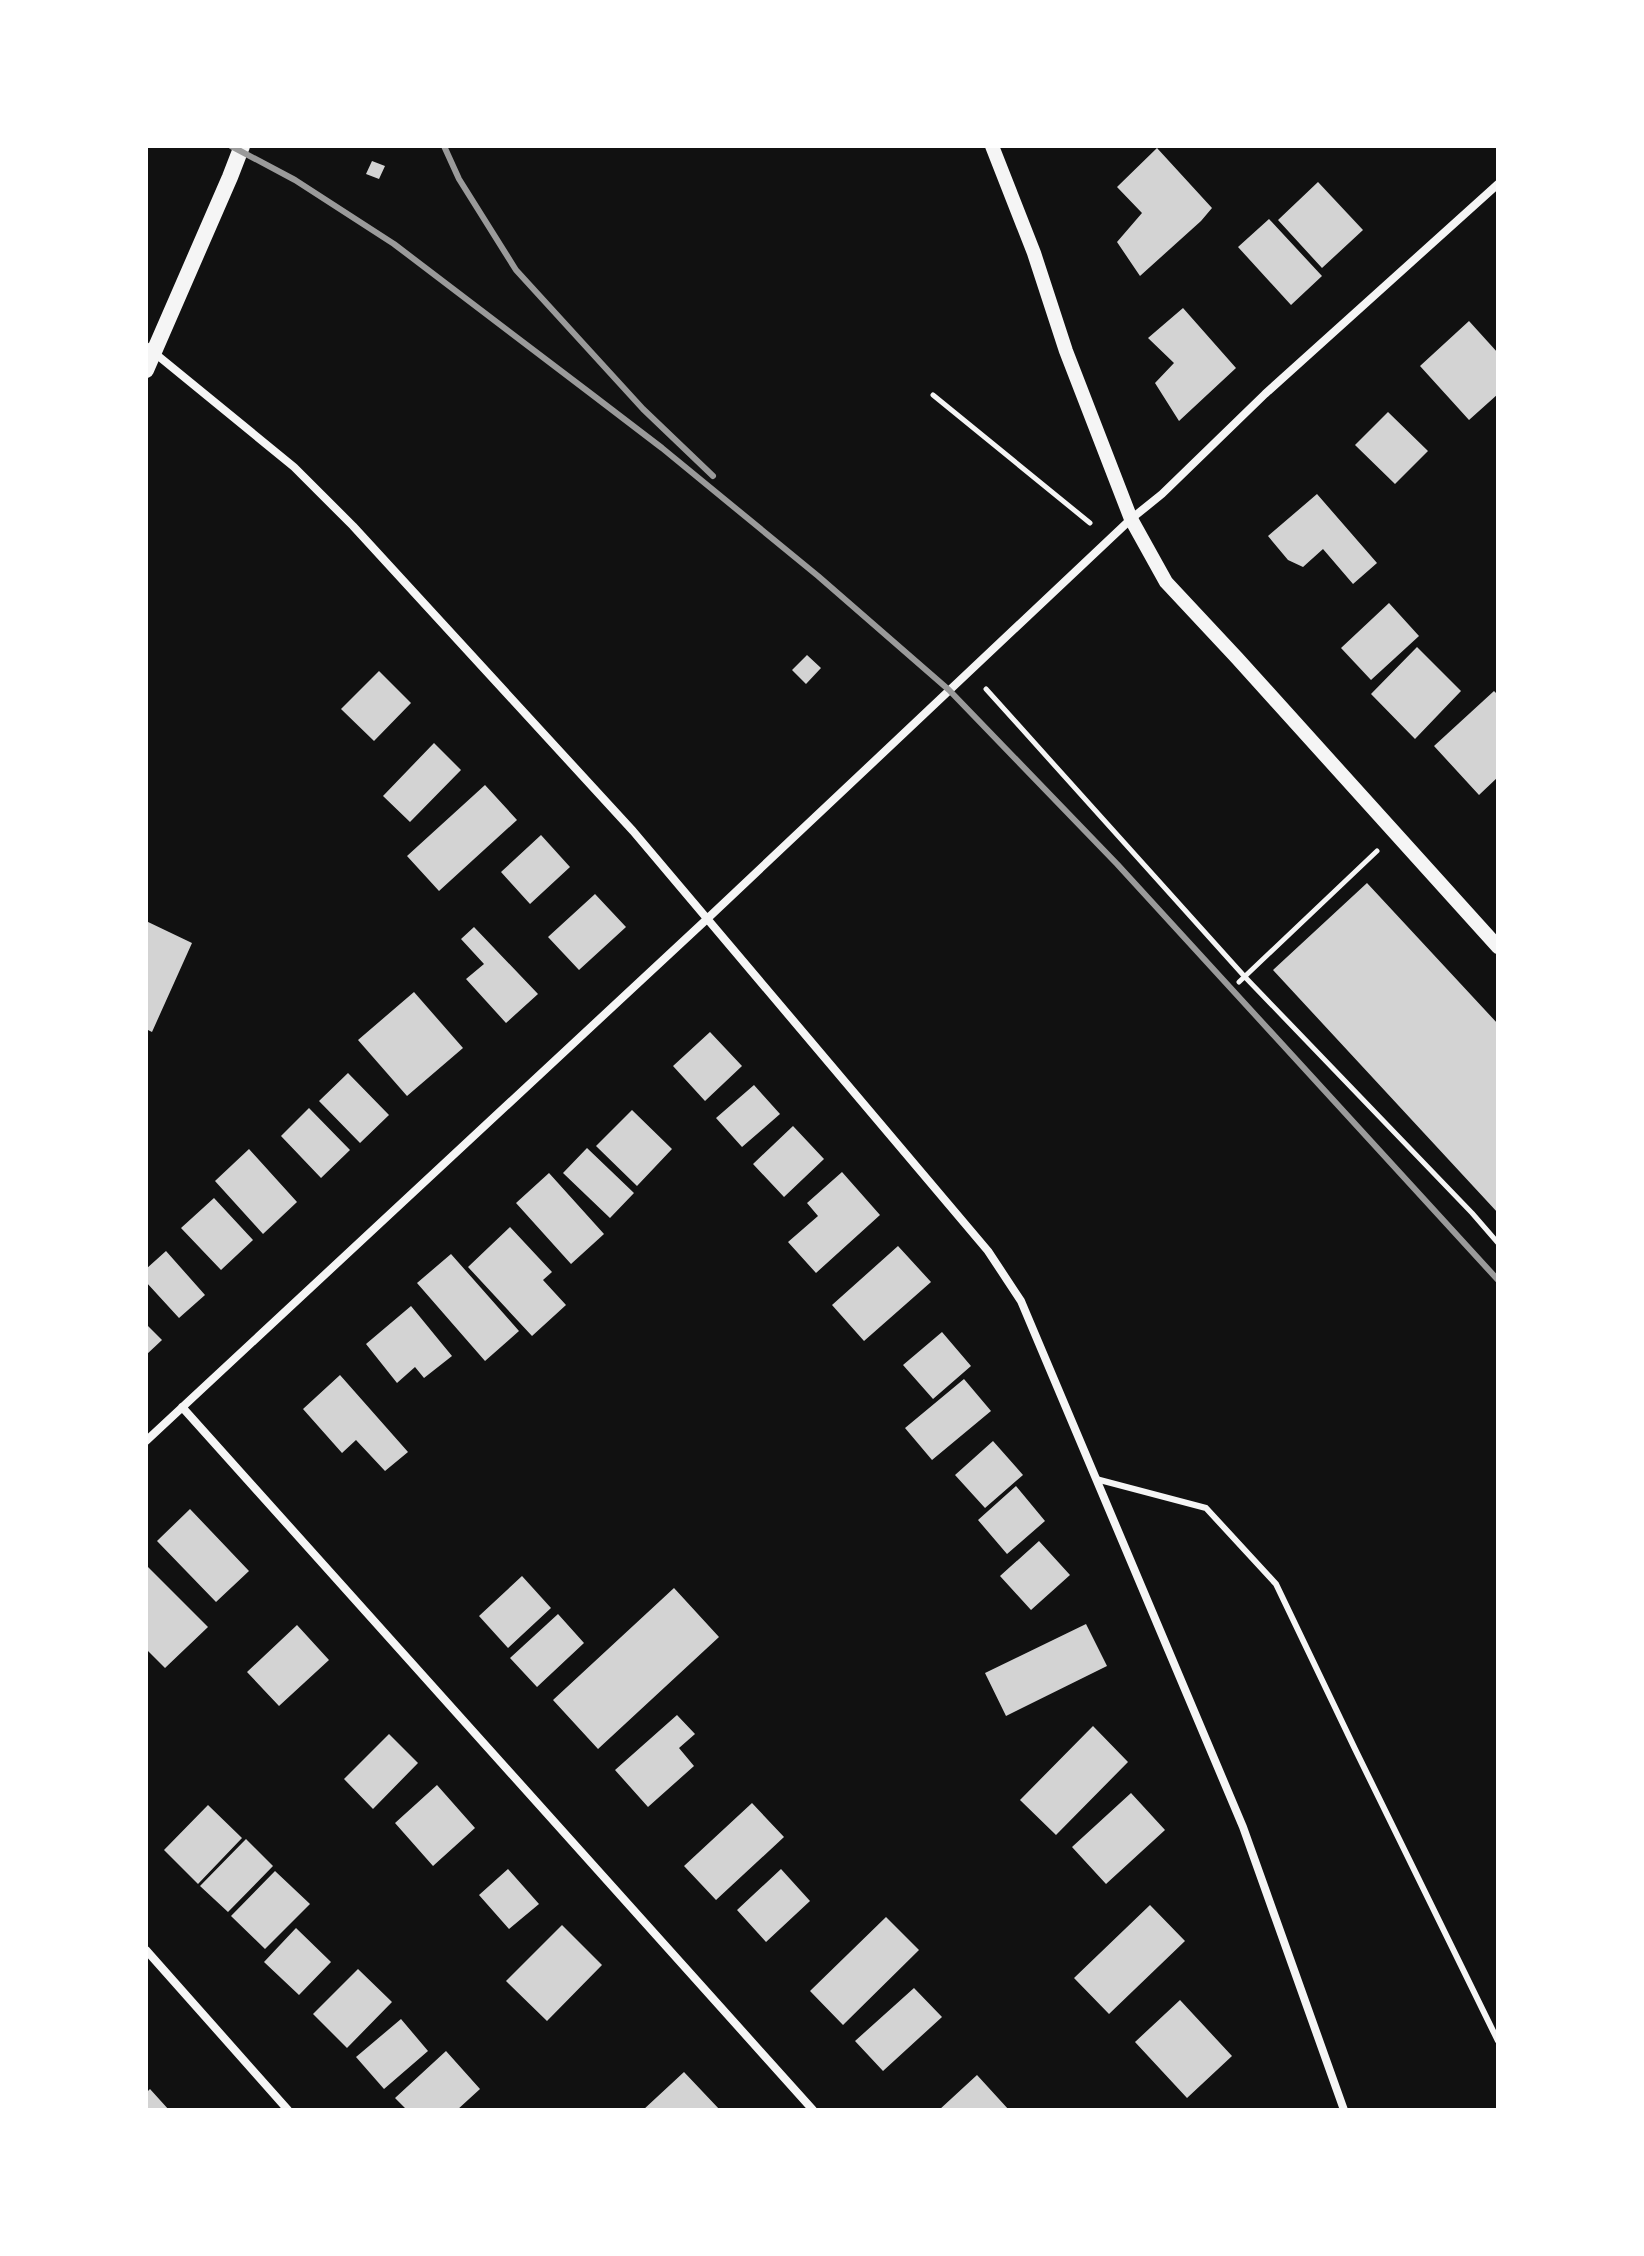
<svg xmlns="http://www.w3.org/2000/svg" width="1644" height="2256" font-family="'PT Sans Narrow',sans-serif">
<style>
.building{fill:#d3d3d3}
.lines{fill:none;stroke-linecap:round;stroke-linejoin:round}
.path{stroke:#f5f5f5;stroke-width:5}
.service{stroke:#f5f5f5;stroke-width:6}
.minor{stroke:#f5f5f5;stroke-width:8}
.tertiary{stroke:#f5f5f5;stroke-width:14}
.secondary{stroke:#f5f5f5;stroke-width:16}
.rail{stroke:#9a9a9a;stroke-width:6}
</style>
<rect width="100%" height="100%" fill="#111"/>
<path class="building" d="M1157 148 1212 208 1201 221 1140 276 1117 242 1142 213 1117 187Z
M372 161 385 166 379 179 366 174Z
M1318 182 1363 230 1322 268 1278 220Z
M1269 219 1322 276 1291 305 1238 247Z
M1183 308 1236 368 1179 421 1155 383 1174 363 1148 338Z
M1469 321 1498 353V394L1469 420 1420 366Z
M1388 412 1428 451 1395 484 1355 445Z
M1317 494 1377 563 1353 584 1323 549 1303 567 1288 560 1268 536Z
M1389 603 1419 636 1371 680 1341 648Z
M1417 647 1461 691 1415 739 1371 694Z
M807 655 821 668 806 684 792 670Z
M379 671 411 703 374 741 341 709Z
M1494 691 1498 695V777L1479 795 1434 746Z
M434 743 461 770 410 822 383 796Z
M485 785 517 820 439 891 407 856Z
M541 835 570 867 530 904 501 872Z
M1367 883 1498 1024V1213L1273 970Z
M595 894 626 927 579 970 548 937Z
M146 921 192 943 152 1032 146 1029Z
M474 927 538 994 506 1023 466 979 484 964 461 939Z
M414 992 463 1048 407 1096 358 1040Z
M710 1032 742 1066 705 1101 673 1066Z
M348 1073 389 1115 360 1143 319 1101Z
M754 1085 780 1114 742 1147 716 1118Z
M309 1108 350 1150 321 1178 281 1136Z
M632 1110 672 1149 637 1186 596 1146Z
M793 1126 824 1159 784 1197 753 1164Z
M587 1148 634 1193 610 1218 563 1173Z
M249 1149 297 1202 263 1234 215 1181Z
M842 1172 880 1215 816 1273 788 1242 818 1216 807 1203Z
M549 1173 604 1234 571 1264 516 1203Z
M214 1198 253 1240 221 1270 181 1228Z
M510 1227 552 1272 543 1280 566 1305 532 1336 468 1267Z
M898 1246 931 1282 864 1341 832 1305Z
M166 1251 205 1295 179 1318 146 1282V1269Z
M451 1254 519 1331 485 1361 417 1283Z
M411 1306 452 1356 424 1378 415 1367 397 1383 366 1344Z
M146 1324 162 1340 146 1355Z
M942 1332 971 1366 933 1399 903 1365Z
M340 1375 408 1452 385 1471 356 1440 342 1453 303 1409Z
M964 1379 991 1411 932 1460 905 1428Z
M993 1441 1023 1475 985 1508 955 1475Z
M1016 1486 1045 1521 1007 1554 978 1520Z
M190 1509 249 1571 216 1602 157 1541Z
M1039 1541 1070 1575 1031 1610 1000 1576Z
M146 1565 208 1627 165 1668 146 1649Z
M522 1576 551 1608 508 1648 479 1616Z
M674 1588 719 1637 598 1749 553 1700Z
M558 1614 584 1643 537 1687 510 1658Z
M1086 1624 1107 1666 1006 1716 985 1673Z
M297 1625 329 1660 279 1706 247 1672Z
M677 1715 695 1734 679 1748 694 1766 648 1807 615 1770Z
M1093 1726 1128 1762 1056 1835 1020 1800Z
M389 1734 418 1763 373 1809 344 1779Z
M437 1785 475 1828 433 1866 395 1823Z
M1131 1793 1165 1830 1106 1884 1072 1847Z
M752 1803 784 1837 716 1900 684 1866Z
M208 1805 242 1838 198 1884 164 1850Z
M246 1839 273 1866 228 1912 200 1886Z
M508 1869 539 1904 509 1929 479 1895Z
M781 1869 810 1901 766 1942 737 1910Z
M275 1871 310 1904 265 1949 231 1916Z
M1150 1905 1185 1941 1109 2014 1074 1978Z
M886 1917 919 1950 843 2025 810 1991Z
M562 1925 602 1965 547 2021 506 1981Z
M296 1928 331 1962 299 1995 264 1962Z
M358 1969 392 2002 347 2048 313 2014Z
M914 1988 942 2017 883 2071 855 2041Z
M1180 2000 1232 2056 1187 2098 1135 2042Z
M401 2019 428 2051 384 2089 356 2057Z
M446 2051 480 2089 457 2110H407L395 2098Z
M684 2072 720 2110H643Z
M977 2075 1009 2110H939Z
M150 2089 169 2110H146V2093Z"/>
<g class="lines">
<path class="path" d="M933 395 1090 523
M986 689 1245 977 1472 1213 1498 1243
M1239 982 1377 851"/>
<path class="service" d="M1096 1479 1206 1508 1276 1584 1355 1749 1498 2041"/>
<path class="minor" d="M146 346 294 467 353 526 633 831 988 1251 1021 1301 1243 1827 1344 2110
M182 1407 813 2110
M146 1441 707 919 1131 519 1162 494 1265 394 1498 184
M146 1950 288 2110"/>
<path class="tertiary" d="M992 146 1034 253 1066 351 1131 519 1166 582 1237 658 1498 947"/>
<path class="secondary" d="M146 370 230 177 242 146"/>
<path class="rail" d="M231 146 295 180 394 244 590 393 662 448 818 576 949 690 1117 864 1498 1280
M444 146 459 179 516 270 643 409 713 476"/>
</g>
<rect width="1644" height="2256" fill="none" stroke="#ffffff" stroke-width="296"/>
</svg>
